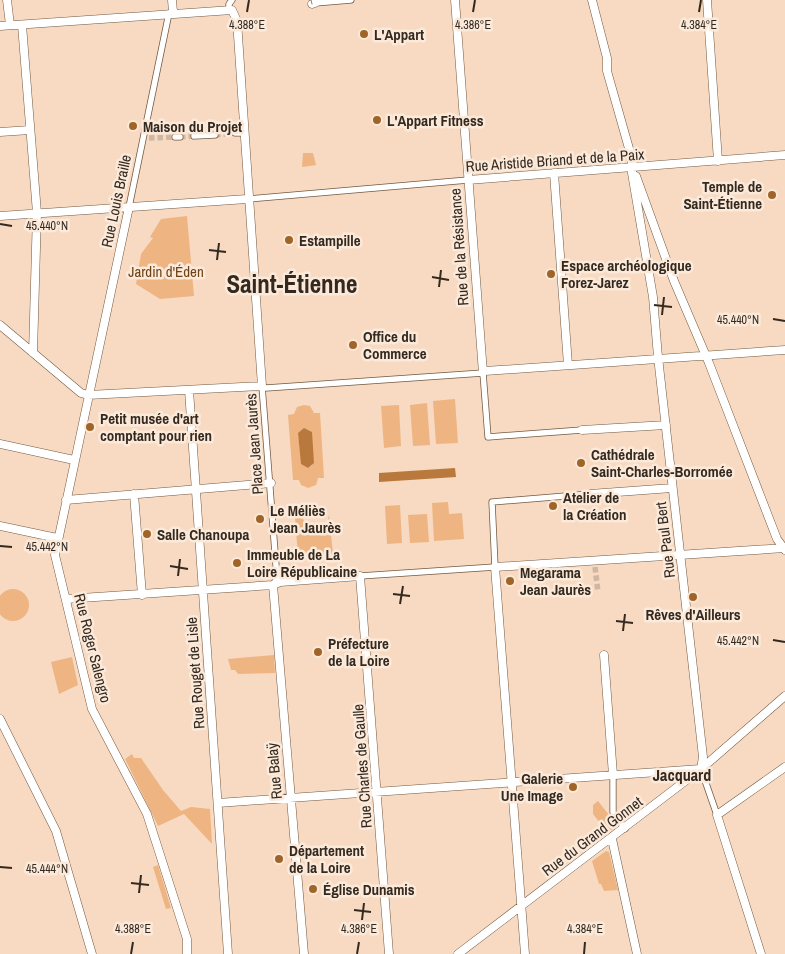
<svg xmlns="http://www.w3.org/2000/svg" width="785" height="954" font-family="'Archivo Narrow',sans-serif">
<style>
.green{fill:#eeb583;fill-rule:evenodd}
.water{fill:#ba793c}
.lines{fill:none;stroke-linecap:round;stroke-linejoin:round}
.pedestrian-tunnel{stroke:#d0b7a1;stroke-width:5.5;stroke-dasharray:5.5 3;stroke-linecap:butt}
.pedestrian-casing{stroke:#725943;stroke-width:7}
.minor-casing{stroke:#725943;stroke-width:9}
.pedestrian{stroke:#fff;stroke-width:5.5}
.minor{stroke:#fff;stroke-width:8}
.tram{stroke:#917e6d;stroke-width:1}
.ticks{fill:none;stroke:#34291f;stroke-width:2}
.poi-dot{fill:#a16428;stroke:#fbe9da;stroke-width:2}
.labels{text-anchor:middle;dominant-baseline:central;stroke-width:5;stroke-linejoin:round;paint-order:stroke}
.poi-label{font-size:15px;font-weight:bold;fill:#34291f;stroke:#fbe9da;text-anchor:start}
.street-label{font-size:15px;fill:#34291f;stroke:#fbe9da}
.park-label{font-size:15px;fill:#6f4215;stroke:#fbe9da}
.neighbourhood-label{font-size:16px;font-weight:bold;fill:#34291f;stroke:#fbe9da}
.town-label{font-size:25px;font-weight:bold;fill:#34291f;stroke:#fbe9da}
.ticks-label{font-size:12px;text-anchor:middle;fill:#34291f;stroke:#fbe9da;stroke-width:5;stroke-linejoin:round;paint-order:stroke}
</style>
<rect width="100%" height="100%" fill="#f7dac1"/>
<path class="green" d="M303 153H313L316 165 302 167Z
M187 216 194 296 160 299 136 284 141 254 153 238 150 237 161 219Z
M455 399 458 443 436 444 433 401Z
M427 403 430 445 413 446 410 405Z
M304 405 310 406 314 413H320L324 478H318L316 485 308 488 301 485 299 480H293L288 415 294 414 297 407ZM309 430 312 465 308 468 302 464 298 433Z
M399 405 401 446 384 448 381 406Z
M448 502 449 514 462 513 464 539 434 541 432 503Z
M400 505 402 543 387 544 385 506Z
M427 514 429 542 410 543 408 515Z
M329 515 333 554 298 556 295 518 302 517 306 525 312 527 313 535 326 528Z
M-3 605a16 16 0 1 1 32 0a16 16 0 1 1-32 0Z
M274 655 275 673 238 674 235 670H231L228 659Z
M72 657 78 685 59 694 51 662Z
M132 754 134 758H141L163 790 181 811 191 807 210 809 212 844 184 814 158 826 125 759Z
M598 801 617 825 607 832 593 814V805Z
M606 851 609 852 618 890 604 891 601 884H599L592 861Z
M158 865 171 908 166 909 153 867Z"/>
<path class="water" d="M304 428 312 432 314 463 308 468 301 464 298 433Z
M455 468 456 477 379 482V473Z"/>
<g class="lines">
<path class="pedestrian-tunnel" d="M215 135 235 133
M180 137 194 136
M149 138 175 137
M595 567 598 592"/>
<g class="pedestrian-casing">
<path id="pedestrian" d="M315 3 351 0
M229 9V4L232 0
M235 133H245
M194 136 215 135
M175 137H180
M247 199 468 180
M129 207 169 13
M262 386 266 388 483 373 488 437 582 430
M262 386 277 578 273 585
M360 576 495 567 492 502 590 494
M701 769 717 815
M613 775V812L625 829"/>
</g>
<g class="minor-casing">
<path id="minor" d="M7 0 10 25
M172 0 173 12
M455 0 483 373 485 371 785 350
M592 0 607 58V71L632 159V173L653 297 658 357 703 757 701 769
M707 0 718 161
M312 4 315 3
M22 25 37 213 33 353
M0 26 232 10 237 21 262 386 88 395 81 393 0 325
M0 132 30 130
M554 173 568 365
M636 176 674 281 709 363 777 539 785 550
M468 180 785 155
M129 207 55 555 92 709 147 814 187 939V954
M0 216 247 199
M189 390 228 954
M582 430 666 425
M0 444 74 460
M134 494 142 595
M590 494 672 488
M66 500 271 483
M0 526 57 538
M273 585 304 954
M66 599 273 585 280 582 360 576 389 954
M604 655 613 775
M0 719 56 831 92 954
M218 803 701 769
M612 839 637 954
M458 954 701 769 785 696
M525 954 495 567 785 548
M761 954 717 815 785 767"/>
</g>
<use href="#pedestrian" class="pedestrian"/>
<use href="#minor" class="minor"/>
<path class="tram" d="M311 0 312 4"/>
</g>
<path class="ticks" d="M247 12 249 0M473 12 475 0M699 12 701 0M0 224 12 226M209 250 226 252M217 260 219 243M432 277 449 280M439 287 441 270M654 305 672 307M662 315 664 297M773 319 785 321M0 546 12 547M170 566 188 569M178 576 180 559M393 594 410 596M400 604 403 586M616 621 633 623M623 631 625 614M773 640 785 642M0 867 12 868M131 883 149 885M139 893 141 875M354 910 371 912M362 920 364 903M131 954 133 942M357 954 359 942M584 954 585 942"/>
<g class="poi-dot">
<circle cx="364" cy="34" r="5"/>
<circle cx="377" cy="120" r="5"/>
<circle cx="133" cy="126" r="5"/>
<circle cx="772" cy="195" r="5"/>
<circle cx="289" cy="240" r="5"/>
<circle cx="551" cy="274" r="5"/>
<circle cx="353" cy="345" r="5"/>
<circle cx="90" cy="427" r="5"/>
<circle cx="581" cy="463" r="5"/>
<circle cx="553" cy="506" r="5"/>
<circle cx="260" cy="519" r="5"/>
<circle cx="147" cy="534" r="5"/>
<circle cx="237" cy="563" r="5"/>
<circle cx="510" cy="581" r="5"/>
<circle cx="693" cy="597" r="5"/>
<circle cx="318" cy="652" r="5"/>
<circle cx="573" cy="787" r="5"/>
<circle cx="279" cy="859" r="5"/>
<circle cx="313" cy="889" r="5"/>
</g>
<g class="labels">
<g class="poi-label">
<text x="374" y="34">L'Appart</text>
<text x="387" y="120">L'Appart Fitness</text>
<text x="143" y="126">Maison du Projet</text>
<text x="762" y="186" text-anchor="end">Temple de<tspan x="762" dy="17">Saint-Étienne</tspan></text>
<text x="299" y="240">Estampille</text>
<text x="561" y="265">Espace archéologique<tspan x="561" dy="17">Forez-Jarez</tspan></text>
<text x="363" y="336">Office du<tspan x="363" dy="17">Commerce</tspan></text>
<text x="100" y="418">Petit musée d'art<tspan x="100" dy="17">comptant pour rien</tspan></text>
<text x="591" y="454">Cathédrale<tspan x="591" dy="17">Saint-Charles-Borromée</tspan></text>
<text x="563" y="497">Atelier de<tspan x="563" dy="17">la Création</tspan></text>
<text x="270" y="510">Le Méliès<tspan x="270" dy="17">Jean Jaurès</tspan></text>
<text x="157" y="534">Salle Chanoupa</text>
<text x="247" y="554">Immeuble de La<tspan x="247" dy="17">Loire Républicaine</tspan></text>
<text x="520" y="572">Megarama<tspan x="520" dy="17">Jean Jaurès</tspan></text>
<text x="693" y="614" text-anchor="middle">Rêves d'Ailleurs</text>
<text x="328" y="643">Préfecture<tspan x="328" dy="17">de la Loire</tspan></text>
<text x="563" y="778" text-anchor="end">Galerie<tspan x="563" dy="17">Une Image</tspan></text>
<text x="289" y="850">Département<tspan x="289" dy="17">de la Loire</tspan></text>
<text x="323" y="889">Église Dunamis</text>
</g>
<g class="street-label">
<text transform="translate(555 160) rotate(-4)">Rue Aristide Briand et de la Paix</text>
<text transform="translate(116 201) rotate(-78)">Rue Louis Braille</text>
<text transform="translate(459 247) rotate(-94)">Rue de la Résistance</text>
<text transform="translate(254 444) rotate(-94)">Place Jean Jaurès</text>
<text transform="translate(665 540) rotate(-97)">Rue Paul Bert</text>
<text transform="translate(93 648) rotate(76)">Rue Roger Salengro</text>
<text transform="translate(195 673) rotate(-94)">Rue Rouget de Lisle</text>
<text transform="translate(362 766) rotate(-94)">Rue Charles de Gaulle</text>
<text transform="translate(274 771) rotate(-95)">Rue Balaÿ</text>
<text transform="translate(592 836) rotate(-37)">Rue du Grand Gonnet</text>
</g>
<g class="park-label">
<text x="166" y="271">Jardin d'Éden</text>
</g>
<g class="neighbourhood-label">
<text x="682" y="775">Jacquard</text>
</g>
<g class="town-label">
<text x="292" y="284">Saint-Étienne</text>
</g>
</g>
<g class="ticks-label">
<text x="247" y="29">4.388°E</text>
<text x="473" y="29">4.386°E</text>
<text x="699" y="29">4.384°E</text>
<text x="47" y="230">45.440°N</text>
<text x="738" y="324">45.440°N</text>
<text x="47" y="551">45.442°N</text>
<text x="738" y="645">45.442°N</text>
<text x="47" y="873">45.444°N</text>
<text x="133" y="933">4.388°E</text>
<text x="359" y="933">4.386°E</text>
<text x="585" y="933">4.384°E</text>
</g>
</svg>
